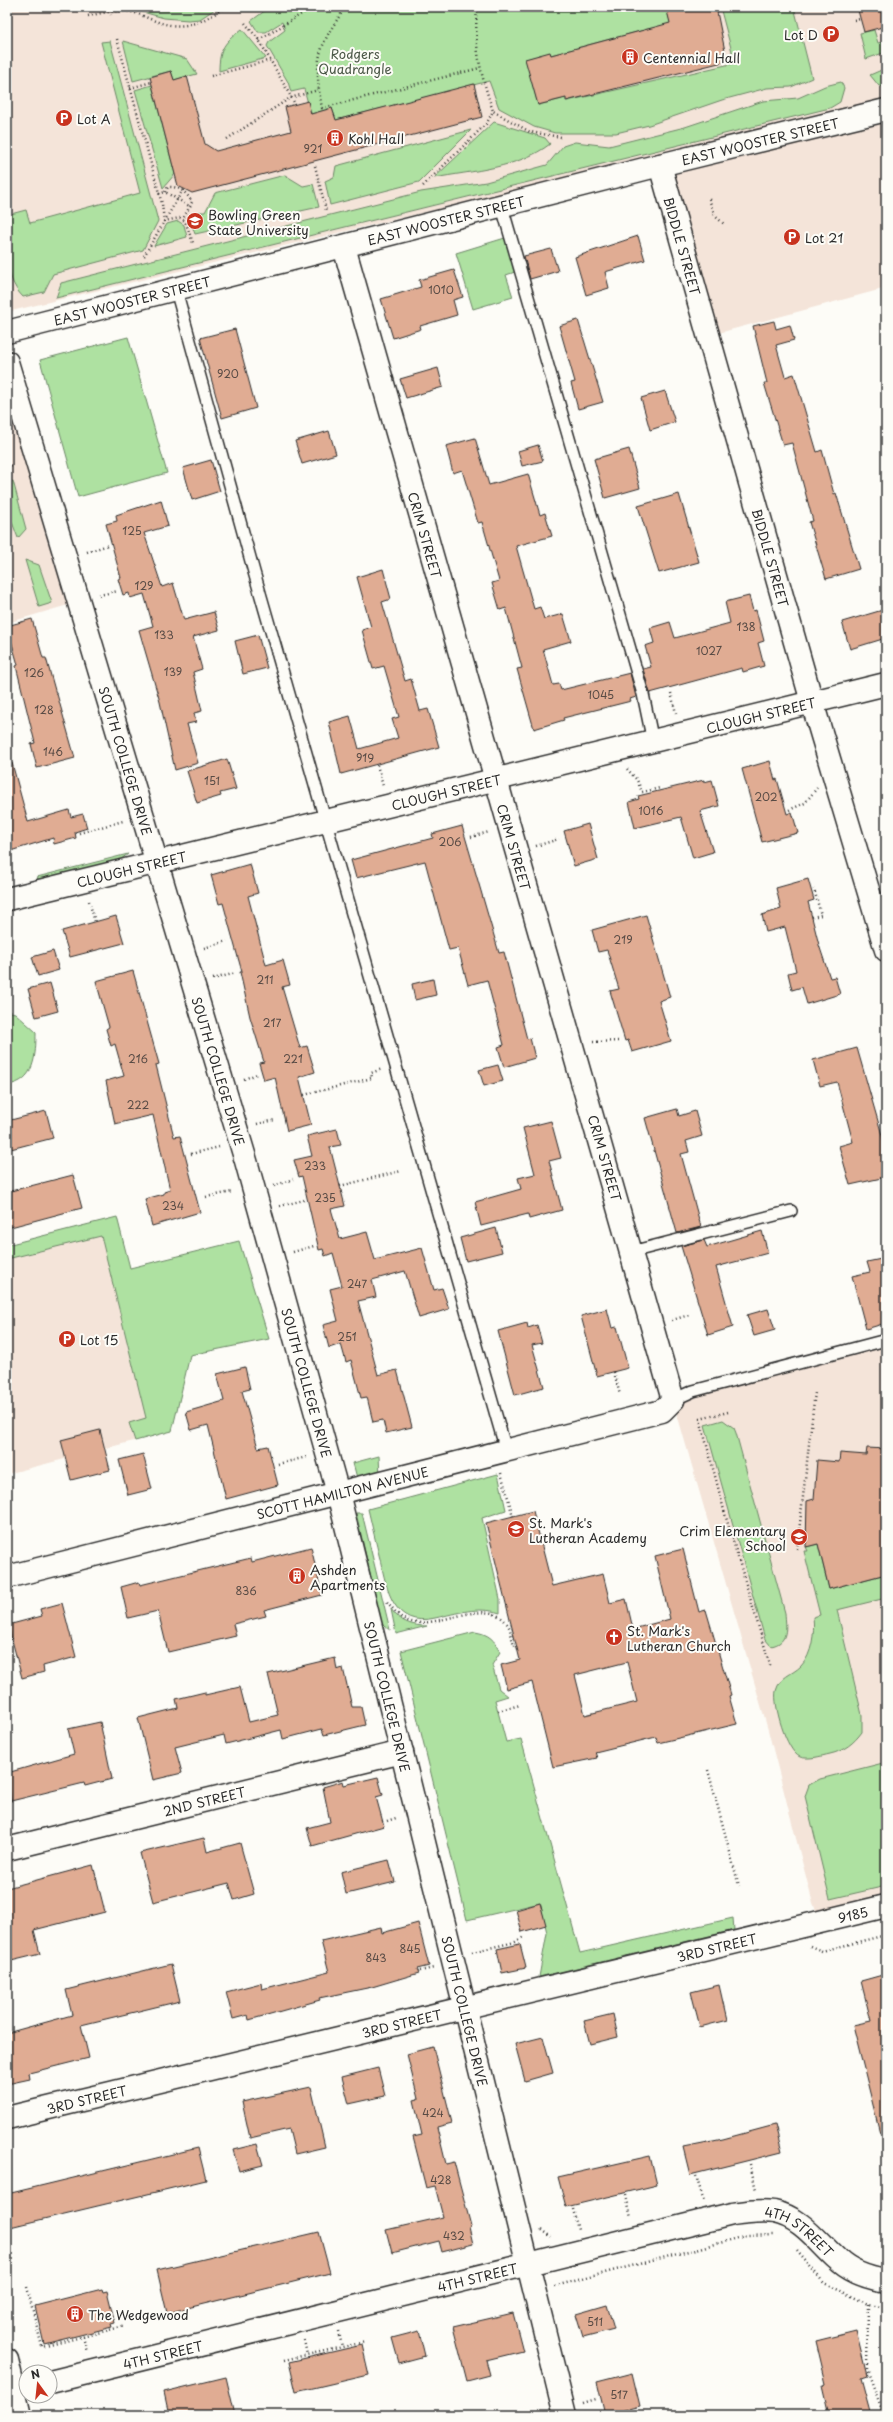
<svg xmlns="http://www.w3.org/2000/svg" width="893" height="2422" font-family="'Playpen Sans',sans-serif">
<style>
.built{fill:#f4e4d9}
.green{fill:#aee1a1;stroke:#6c8666}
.building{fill:#e0ac93;stroke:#2b2b2b;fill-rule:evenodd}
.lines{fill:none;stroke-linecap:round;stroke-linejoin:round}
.service-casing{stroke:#2b2b2b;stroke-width:14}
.minor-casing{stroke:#2b2b2b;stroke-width:25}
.tertiary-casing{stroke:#2b2b2b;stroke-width:25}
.secondary-casing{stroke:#2b2b2b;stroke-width:25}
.path{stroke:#2b2b2b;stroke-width:2.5;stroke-dasharray:1 3;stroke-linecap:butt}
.service{stroke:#fdfcf7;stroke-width:11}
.minor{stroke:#fdfcf7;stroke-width:22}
.tertiary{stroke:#fdfcf7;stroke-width:22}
.secondary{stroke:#fdfcf7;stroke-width:22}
.labels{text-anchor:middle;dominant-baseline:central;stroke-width:4;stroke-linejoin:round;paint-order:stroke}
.number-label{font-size:11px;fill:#584b45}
.poi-label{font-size:13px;fill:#2b2b2b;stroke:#fdfcf7;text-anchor:start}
.park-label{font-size:13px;fill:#4c5848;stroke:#fdfcf7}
.street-label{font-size:13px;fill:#2b2b2b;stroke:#fdfcf7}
</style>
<rect width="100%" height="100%" fill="#fdfcf7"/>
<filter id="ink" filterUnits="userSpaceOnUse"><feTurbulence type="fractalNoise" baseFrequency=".025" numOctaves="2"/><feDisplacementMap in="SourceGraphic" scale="8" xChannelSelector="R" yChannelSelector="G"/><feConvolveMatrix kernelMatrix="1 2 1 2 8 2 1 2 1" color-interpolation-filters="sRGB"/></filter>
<g filter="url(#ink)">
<path class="built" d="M7 7H886V288L715 334 665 155 7 312Z
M7 362 78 602 7 623Z
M117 1217 172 1431 7 1474V1245Z
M886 1340V1906L820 1922 812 1900 768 1730 673 1400Z"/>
<path class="green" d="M112 7H218L200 19 188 20 164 18 132 9Z
M270 7H666L675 39 648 29 551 55 550 53 526 59 538 105 562 99 565 96 567 101 735 63 720 7H794L812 78 791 87 767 88 722 100 649 125 616 133H555L534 127 499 108 489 81 336 120 332 108 311 114 304 89 291 92 288 82 267 46 269 42 285 30 282 22 266 32H258L251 21Z
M242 29 266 58 219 71C219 48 225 42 242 29Z
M874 30 878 43 886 41V52L866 59 860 33Z
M110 41 158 221 143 250 53 274 44 292 23 297C2 276 7 243 7 215L26 210 30 223 140 193 101 42Z
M123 41 187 59 197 74 174 80 171 71 133 81Z
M886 68V88L879 86 870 75Z
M841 82 844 88 840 102 830 108 56 298 61 283 421 192 486 182 547 165 563 146 575 142 609 146 685 127 763 101 798 98 825 86Z
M152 85 175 174 163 188 135 90Z
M494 122 545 138 550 144C519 168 472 171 434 178Z
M471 130 419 182 330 205 325 181 334 177 336 166Z
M285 175 303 186 313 184 319 207 195 234 190 220 195 212H205L215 193Z
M178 221 184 225 187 237 154 246 167 224Z
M505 238 515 272 506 275 513 297 473 309 456 253Z
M128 337 167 473 78 497 40 360Z
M13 481 26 529 18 538 7 509V483Z
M25 560 39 565 52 603 39 607Z
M128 854 117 862 38 880 37 877Z
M7 1011 15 1013 36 1032C36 1055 35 1082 7 1085Z
M117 1217 130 1268 239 1241 269 1339 190 1355 172 1431 135 1441 129 1423 146 1418 101 1236 7 1259V1245Z
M723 1420 734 1428 736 1433 785 1613C786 1627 789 1643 771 1646L765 1639 705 1425Z
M379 1456 380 1476 357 1478 353 1463Z
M498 1474 506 1510 482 1518 500 1599V1613C477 1606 458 1613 435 1618 393 1628 387 1590 380 1559 376 1543 372 1526 368 1509Z
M356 1513H362L390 1630 382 1625Z
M818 1544 829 1589 886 1574V1598L837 1610 862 1715V1732C854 1743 844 1751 830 1754 821 1756 809 1760 800 1757 786 1751 773 1704 776 1691 780 1676 792 1675 801 1666 812 1655 815 1632 813 1617L820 1615 804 1551H808L806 1547Z
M391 1609C400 1622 412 1626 427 1626L396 1634Z
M475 1632C489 1634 495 1640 500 1652L492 1665 499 1689 508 1696 495 1700 506 1742 521 1739 580 1953 733 1918 734 1930 539 1977 547 1933 540 1903 467 1920 401 1651Z
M883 1763 886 1772V1886L830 1899 805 1796 809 1785 820 1779Z"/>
<path class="building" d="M666 7H716L727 61 566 101V98L538 105 525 59 550 52 551 55 670 23Z
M857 7H886V26L864 32Z
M171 71 174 80 187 76 205 144 216 151 291 131 285 107 308 101 311 114 332 108 336 120 474 84 482 117 192 193 178 186 150 77Z
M638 236 645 260 605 272 609 288 586 295 575 257Z
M551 249 558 271 530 279 524 256Z
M454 270 463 297 453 300 457 315 420 326 421 329 393 338 381 299 421 287 419 280Z
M578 320 603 402 578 409 571 383 575 382 559 326Z
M774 321 776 329 790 325 794 340 776 345 785 377 794 374 817 452 822 450 834 494 836 493 859 569 826 579 809 522 813 521 792 443 783 445 764 383H767L753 326Z
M235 329 256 408 222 418 200 338Z
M438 368 443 387 406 398 400 379Z
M665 391 675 422 650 430 641 398Z
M329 431 336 454 302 464 295 441Z
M475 438 489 485 528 474 540 515 545 513 552 536 516 546 534 609 540 607 544 619 563 614 571 641 543 649 553 685 559 684 561 690 630 673 636 697 630 699 631 701 563 718 564 720 534 729 517 669 522 668 506 608 500 610 492 583 499 581 482 522 478 523 462 470 453 473 446 446Z
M538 445 543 461 522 466 518 451Z
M629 449 640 488 605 498 594 459Z
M211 460 220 491 192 500 183 468Z
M679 494 699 562 659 573 638 506Z
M161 500 168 526 144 533 162 587 173 583 184 620 214 612 219 630 193 637 202 669 193 672 202 711 194 713 196 722 187 724 198 763 175 770 160 702 139 630 153 626 144 594 130 598 129 593 123 595 118 579 121 578 106 524 117 521 116 515Z
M383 569 391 599 382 602 405 681 411 679 420 711 428 709 439 747 341 774 329 722 350 716 359 749 398 738 392 719 399 717 384 666 373 669 362 630 371 627 357 577Z
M749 596 753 611 756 610 764 641 758 643 764 666 743 672 742 668 650 693 643 669 651 667 645 646 654 643 650 628 670 622 675 638 730 623 725 602Z
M886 609V638L850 649 842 622Z
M32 619 43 658H46L56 694H57L75 758 37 768 31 744 35 743 16 666 18 665 7 626Z
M258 635 267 668 243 674 235 641Z
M227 759 236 789 220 793 221 796 197 803 187 771Z
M770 761 775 780 777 779 787 814 792 812 798 833 762 842 742 769Z
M12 763 28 822 69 810 71 817 83 814 87 828 75 832 76 838 54 844 53 838 7 852V764Z
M704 780V782L712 780 719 806 700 811 713 852 693 858 681 817 635 828 629 802 639 799 638 796Z
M588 824 598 859 574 866 564 831Z
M462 826 499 953 504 952 527 1039 530 1038 535 1058 504 1067 498 1047 504 1045 487 980 468 985 458 948 449 950 425 861 356 878 351 860 433 838 432 834Z
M250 864 258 893 248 896 266 965 283 960 290 985 282 987 300 1048 307 1046 315 1072 299 1077 311 1125 287 1131 275 1077 264 1080 259 1063 264 1062 250 1017 240 972H242L223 903 219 904 211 875Z
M808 879 814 900 808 902 819 945 830 978 835 977 840 994 807 1004 802 987 792 990 788 973 796 971 785 927 766 932 762 915 781 909 776 888Z
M646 915 670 997 659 1001 671 1041 632 1052 628 1040 625 1041 610 991 619 989 607 950 598 952 592 930Z
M116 916 124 943 70 957 62 931Z
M53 951 59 970 38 976 32 957Z
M133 971 159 1064 156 1065 174 1137 180 1136 200 1212 152 1226 145 1199 164 1194V1192L170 1190 153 1115 115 1124 106 1081 124 1076 115 1044 111 1046 106 1029 109 1027 96 981Z
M433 979 436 995 415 1000 412 984Z
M50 983 58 1011 36 1017 28 989Z
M857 1048 886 1149V1177L850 1185 839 1146 853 1142 837 1082 820 1086 813 1060Z
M498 1065 503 1081 484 1086 479 1070Z
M677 1109 679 1116 695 1111 702 1136 686 1141 689 1152 681 1154 701 1227 677 1233 645 1118Z
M46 1111 53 1138 7 1150V1121Z
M551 1121 561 1158 549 1161 562 1210 529 1219 528 1214 481 1226 475 1202 521 1189 518 1178 535 1174 523 1128Z
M337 1129 341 1145 330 1147 345 1206 331 1209 340 1239 367 1232 375 1260 422 1248 434 1290 442 1288 449 1309 419 1318 405 1271 372 1280 376 1297 358 1301 378 1375 397 1370 412 1427 386 1433 383 1420 373 1422 367 1397 361 1398 351 1360 346 1362 341 1344 329 1348 323 1325 338 1321 330 1289 342 1286 333 1253 325 1256 323 1249 319 1250 302 1176 299 1177 294 1160 312 1156 307 1136Z
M73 1175 82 1208 7 1228V1192Z
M496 1228 502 1252 466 1261 460 1238Z
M762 1231 768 1253 716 1267 733 1327 708 1335 681 1246 704 1240 707 1247Z
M886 1258V1312L884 1313 886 1323 866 1329 852 1276 870 1272 867 1262Z
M607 1309 612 1328 617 1327 628 1368 597 1376 581 1316Z
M768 1309 775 1330 754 1336 747 1315Z
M527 1323 528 1328 537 1325 542 1343 532 1345 544 1387 515 1395 498 1331Z
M245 1367 250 1389 242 1391 258 1448 268 1446 278 1485 226 1499 208 1425 191 1430 186 1412 224 1401 217 1374Z
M100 1430 110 1470 71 1480 61 1440Z
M867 1448 886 1449V1574L829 1589 818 1544 806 1547 807 1501 814 1499 817 1460 839 1462 840 1453 866 1455Z
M143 1454 152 1489 128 1495 119 1460Z
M533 1511 552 1586 603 1574 610 1603 626 1599 633 1629 670 1619 655 1556 683 1549 699 1612 706 1610 731 1695 729 1696 737 1724 658 1743 656 1737 595 1752 597 1758 553 1767 532 1682 507 1689 501 1665 520 1660 486 1523ZM627 1662 637 1702 585 1715 575 1675Z
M311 1547 322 1595 264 1610 266 1616 233 1624 236 1636 168 1652 158 1611 128 1618 121 1587 139 1582 140 1585 251 1558 252 1562Z
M62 1603 76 1657 43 1666 44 1672 22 1678 8 1625 42 1616 40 1609Z
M335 1658 337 1670 343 1668 352 1707H361L365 1725 324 1735 322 1729 283 1739 281 1730 226 1744 224 1735 175 1747 182 1773 153 1780 138 1718 178 1708 176 1699 205 1692V1695L240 1687 249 1722 278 1715 268 1674Z
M100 1722 112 1779 85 1786 84 1783 11 1801 7 1773 74 1754 68 1729Z
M378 1777 383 1795 376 1797 384 1826 312 1846 307 1828 330 1822 323 1787 343 1781 344 1785Z
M204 1838 207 1852 240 1843 254 1894 234 1900 229 1883 153 1902 140 1853Z
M389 1860 395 1882 346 1894 341 1872Z
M93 1865 105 1912 34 1930 40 1954 7 1962V1888Z
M540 1903 546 1925 522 1932 516 1910Z
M418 1923 429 1966 417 1969 419 1973 372 1987 319 1998 320 2000 249 2020 248 2015 233 2019 226 1992 261 1983 262 1989 329 1972 321 1941 381 1927 382 1933Z
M520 1944 526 1968 502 1973 497 1949Z
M171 1964 180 2001 81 2025 89 2058 29 2073 30 2079 7 2084V2033L72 2015 66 1990Z
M886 1974V2133H880L853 2025 871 2021 861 1981Z
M719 1985 727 2020 700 2027 691 1992Z
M613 2014 618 2037 590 2044 584 2021Z
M543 2037 553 2073 525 2081 515 2044Z
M433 2047 452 2123 437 2127 446 2164 454 2162 471 2226 469 2227 473 2244 442 2252 439 2241 392 2253 386 2230 443 2217 435 2186 426 2188 413 2137 422 2135 414 2100 418 2099 407 2054Z
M378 2068 385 2096 349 2104 342 2077Z
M311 2087 325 2147 295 2154 289 2129 250 2138 242 2102Z
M775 2125 782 2152 690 2175 683 2147 723 2139Z
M257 2144 263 2165 239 2171 233 2150Z
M198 2148 206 2180 10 2227 7 2213V2194Z
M650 2156 657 2185 566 2207 558 2177Z
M319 2232 330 2273 167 2313 157 2270Z
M102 2289 103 2292 107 2291 115 2323 111 2324 112 2327 44 2344 35 2306Z
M607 2305 614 2329 583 2337 576 2314Z
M513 2313 523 2351 486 2360 490 2375 467 2381 453 2327Z
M419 2331 425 2356 399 2363 392 2338Z
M856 2331 867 2376 861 2378 871 2415H829L822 2385 826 2383 816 2341Z
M362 2345 369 2375 296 2392 289 2362Z
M632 2373 640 2406 605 2415 597 2382Z
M226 2377 235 2415H169L164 2392Z"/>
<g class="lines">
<g class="service-casing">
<path id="service" d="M502 207 643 694 653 742
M176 290 254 572 506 1450
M631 1252 791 1211
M673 1400 693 1391 886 1340"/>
</g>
<g class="minor-casing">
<g id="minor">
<path id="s1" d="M660 165 812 702 886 950"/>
<path id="s2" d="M7 1577 662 1411 673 1400 344 247"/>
<path id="s3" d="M7 1849 402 1752"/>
<path id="s4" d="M7 2118 886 1906"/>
<path d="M7 2360 20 2415"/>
<path id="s5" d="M50 2382 732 2214C746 2212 760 2210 774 2212 801 2217 818 2242 837 2259 850 2272 868 2278 886 2281"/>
</g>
</g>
<g class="tertiary-casing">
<g id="tertiary">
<path id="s6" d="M7 362 246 1161 338 1493 565 2415"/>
<path id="s7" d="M7 899 886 684"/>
</g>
</g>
<g class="secondary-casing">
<g id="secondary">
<path id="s8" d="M7 332 660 165 886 110"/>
</g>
</g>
<path class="path" d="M109 7 111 15
M346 7C318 46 313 60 322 108L480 68
M477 7C474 48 480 72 493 111
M88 16C102 13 117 9 132 12 140 14 149 19 158 22 184 31 204 22 225 7
M854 20 861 19
M245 23 259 40 295 104
M117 39 162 204 164 221 180 218 185 221 193 243
M259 40 313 7
M211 76 271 60
M130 88 152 82
M227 139 290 98 318 90
M315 166 326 210
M423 186 487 123 493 111 530 132 561 137
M165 192 168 187C179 186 187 193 192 202L183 219
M159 194 165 192 191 207
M709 199 715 216 724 224
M144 256 184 188
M7 467 14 464
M87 552 108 545
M99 595 118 591
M671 693 676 713
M377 765 383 786
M627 769 637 780 642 792 660 788
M789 810 805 803 817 788
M79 833 123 821
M471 837 489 832
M536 846 559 839
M89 901 95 922
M812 917 821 915 814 889
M204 948 227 941
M213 979 236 973
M593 1042 619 1041
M244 1079 257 1074
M304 1095 372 1078 371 1073 382 1069
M257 1124 275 1120
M191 1154 219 1147
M274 1186 293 1179
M340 1186 401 1171
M206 1197 232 1192
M280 1206 304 1200
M293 1252 314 1246
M672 1320 689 1315
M614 1372 620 1395
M728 1412 700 1419 725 1514 771 1668
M278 1464 307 1457
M501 1473 513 1516
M797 1549 815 1392
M387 1602C393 1608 400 1619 408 1621 436 1631 488 1594 508 1625 511 1630 512 1640 514 1646L516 1645
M498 1711 520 1705
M708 1770 739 1886
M387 1821 396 1818
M810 1946 822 1951 886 1935
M472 1952 515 1942 523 1937
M420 1971 434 1968
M750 2164 756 2190
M696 2176 704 2201
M626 2195 631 2218
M573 2209 578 2230
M541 2230 551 2237
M797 2251 824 2283 868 2304 886 2307
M555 2286 746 2236 775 2235
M27 2287 42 2347 125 2326
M868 2304 867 2369 884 2415
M339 2332 342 2347
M83 2337 87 2352
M304 2340 307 2355
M284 2360 365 2342
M583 2403 596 2399"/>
<use href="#service" class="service"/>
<use href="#minor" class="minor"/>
<use href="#tertiary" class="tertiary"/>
<use href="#secondary" class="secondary"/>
</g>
</g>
<defs>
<g id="parking-disc" transform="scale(0.9)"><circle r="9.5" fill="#c8321e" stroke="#fdfcf7"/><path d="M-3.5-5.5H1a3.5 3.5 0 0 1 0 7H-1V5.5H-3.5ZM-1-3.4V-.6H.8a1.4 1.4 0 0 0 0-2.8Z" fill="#fff"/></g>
<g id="building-disc" transform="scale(0.9)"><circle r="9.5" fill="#c8321e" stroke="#fdfcf7"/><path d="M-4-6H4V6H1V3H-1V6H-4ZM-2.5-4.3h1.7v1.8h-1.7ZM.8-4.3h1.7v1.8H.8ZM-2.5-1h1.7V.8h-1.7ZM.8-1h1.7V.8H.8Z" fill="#fff"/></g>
<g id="university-disc" transform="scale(0.9)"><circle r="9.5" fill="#c8321e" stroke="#fdfcf7"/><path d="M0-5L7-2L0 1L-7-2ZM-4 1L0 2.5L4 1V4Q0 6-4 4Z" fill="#fff"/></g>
<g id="school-disc" transform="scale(0.9)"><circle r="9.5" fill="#c8321e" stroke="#fdfcf7"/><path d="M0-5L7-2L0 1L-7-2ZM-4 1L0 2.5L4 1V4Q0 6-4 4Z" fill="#fff"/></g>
<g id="church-disc" transform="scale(0.9)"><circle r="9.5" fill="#c8321e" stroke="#fdfcf7"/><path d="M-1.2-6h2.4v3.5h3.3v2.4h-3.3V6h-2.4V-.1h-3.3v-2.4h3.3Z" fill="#fff"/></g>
</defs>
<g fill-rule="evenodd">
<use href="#parking-disc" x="831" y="34"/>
<use href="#building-disc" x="630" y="57"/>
<use href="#parking-disc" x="64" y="118"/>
<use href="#building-disc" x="335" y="138"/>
<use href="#university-disc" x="195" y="221"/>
<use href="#parking-disc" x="792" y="237"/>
<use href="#parking-disc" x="67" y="1339"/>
<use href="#school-disc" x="516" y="1529"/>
<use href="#school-disc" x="799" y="1537"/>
<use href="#building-disc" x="297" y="1576"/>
<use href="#church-disc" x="614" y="1637"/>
<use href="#building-disc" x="75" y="2314"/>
</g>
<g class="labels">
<g class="number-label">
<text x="313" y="148">921</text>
<text x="441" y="289">1010</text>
<text x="228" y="373">920</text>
<text x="132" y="530">125</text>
<text x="144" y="585">129</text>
<text x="746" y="626">138</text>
<text x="164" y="634">133</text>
<text x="709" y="650">1027</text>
<text x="173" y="671">139</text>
<text x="34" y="672">126</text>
<text x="601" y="694">1045</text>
<text x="44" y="709">128</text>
<text x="53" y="751">146</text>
<text x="365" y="757">919</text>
<text x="212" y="780">151</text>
<text x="766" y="796">202</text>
<text x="651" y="810">1016</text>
<text x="450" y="841">206</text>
<text x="623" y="939">219</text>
<text x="265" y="979">211</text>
<text x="272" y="1022">217</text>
<text x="138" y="1058">216</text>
<text x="293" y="1058">221</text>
<text x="138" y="1104">222</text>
<text x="315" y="1165">233</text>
<text x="325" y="1197">235</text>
<text x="173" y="1205">234</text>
<text x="357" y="1283">247</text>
<text x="347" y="1336">251</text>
<text x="246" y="1590">836</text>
<text x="410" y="1948">845</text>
<text x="376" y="1957">843</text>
<text x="433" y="2112">424</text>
<text x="441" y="2179">428</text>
<text x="454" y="2235">432</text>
<text x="595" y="2321">511</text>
<text x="619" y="2394">517</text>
</g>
<g class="poi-label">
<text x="818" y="34" text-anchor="end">Lot D</text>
<text x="643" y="57">Centennial Hall</text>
<text x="77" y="118">Lot A</text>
<text x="348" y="138">Kohl Hall</text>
<text x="208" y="214">Bowling Green<tspan x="208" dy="15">State University</tspan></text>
<text x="805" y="237">Lot 21</text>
<text x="80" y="1339">Lot 15</text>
<text x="529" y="1522">St. Mark's<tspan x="529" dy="15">Lutheran Academy</tspan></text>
<text x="786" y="1530" text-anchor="end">Crim Elementary<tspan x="786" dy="15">School</tspan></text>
<text x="310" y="1569">Ashden<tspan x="310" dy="15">Apartments</tspan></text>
<text x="627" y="1630">St. Mark's<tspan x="627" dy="15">Lutheran Church</tspan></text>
<text x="88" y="2314">The Wedgewood</text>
</g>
<g class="park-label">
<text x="355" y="53">Rodgers<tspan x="355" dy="15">Quadrangle</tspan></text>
</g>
<g class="street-label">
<text stroke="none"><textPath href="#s8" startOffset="777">EAST WOOSTER STREET</textPath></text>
<text stroke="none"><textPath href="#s8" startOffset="453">EAST WOOSTER STREET</textPath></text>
<text stroke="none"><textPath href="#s1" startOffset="84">BIDDLE STREET</textPath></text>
<text stroke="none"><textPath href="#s8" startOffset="129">EAST WOOSTER STREET</textPath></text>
<text transform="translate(425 535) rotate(74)">CRIM STREET</text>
<text stroke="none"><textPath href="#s1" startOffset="408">BIDDLE STREET</textPath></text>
<text stroke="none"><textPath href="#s7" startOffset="776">CLOUGH STREET</textPath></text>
<text stroke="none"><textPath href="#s6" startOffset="416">SOUTH COLLEGE DRIVE</textPath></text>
<text stroke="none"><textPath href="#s7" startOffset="452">CLOUGH STREET</textPath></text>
<text transform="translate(514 847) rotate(74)">CRIM STREET</text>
<text stroke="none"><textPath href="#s7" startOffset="128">CLOUGH STREET</textPath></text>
<text stroke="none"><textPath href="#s6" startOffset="740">SOUTH COLLEGE DRIVE</textPath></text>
<text transform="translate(605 1158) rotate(74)">CRIM STREET</text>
<text stroke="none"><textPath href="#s6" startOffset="1064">SOUTH COLLEGE DRIVE</textPath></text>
<text stroke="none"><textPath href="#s2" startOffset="346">SCOTT HAMILTON AVENUE</textPath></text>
<text stroke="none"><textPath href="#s6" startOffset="1388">SOUTH COLLEGE DRIVE</textPath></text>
<text stroke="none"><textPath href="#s3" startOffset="203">2ND STREET</textPath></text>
<text stroke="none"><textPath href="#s4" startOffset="870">9185</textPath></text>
<text stroke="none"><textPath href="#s4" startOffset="730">3RD STREET</textPath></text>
<text stroke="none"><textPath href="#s6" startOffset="1712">SOUTH COLLEGE DRIVE</textPath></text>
<text stroke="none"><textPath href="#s4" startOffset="406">3RD STREET</textPath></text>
<text stroke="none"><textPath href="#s4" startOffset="82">3RD STREET</textPath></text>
<text stroke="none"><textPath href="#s5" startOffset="776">4TH STREET</textPath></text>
<text stroke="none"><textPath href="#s5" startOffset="440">4TH STREET</textPath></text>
<text stroke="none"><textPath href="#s5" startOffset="116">4TH STREET</textPath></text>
</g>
</g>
<rect width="893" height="2422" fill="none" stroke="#fdfcf7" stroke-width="24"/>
<rect x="12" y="12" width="869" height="2398" fill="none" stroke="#2b2b2b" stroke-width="1.5" filter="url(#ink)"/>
<g transform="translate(38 2384) rotate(345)"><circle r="19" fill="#fdfcf7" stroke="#a9a8a5"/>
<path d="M0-3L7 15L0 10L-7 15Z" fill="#c8321e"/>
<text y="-6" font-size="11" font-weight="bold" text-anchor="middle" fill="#2b2b2b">N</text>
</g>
</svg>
